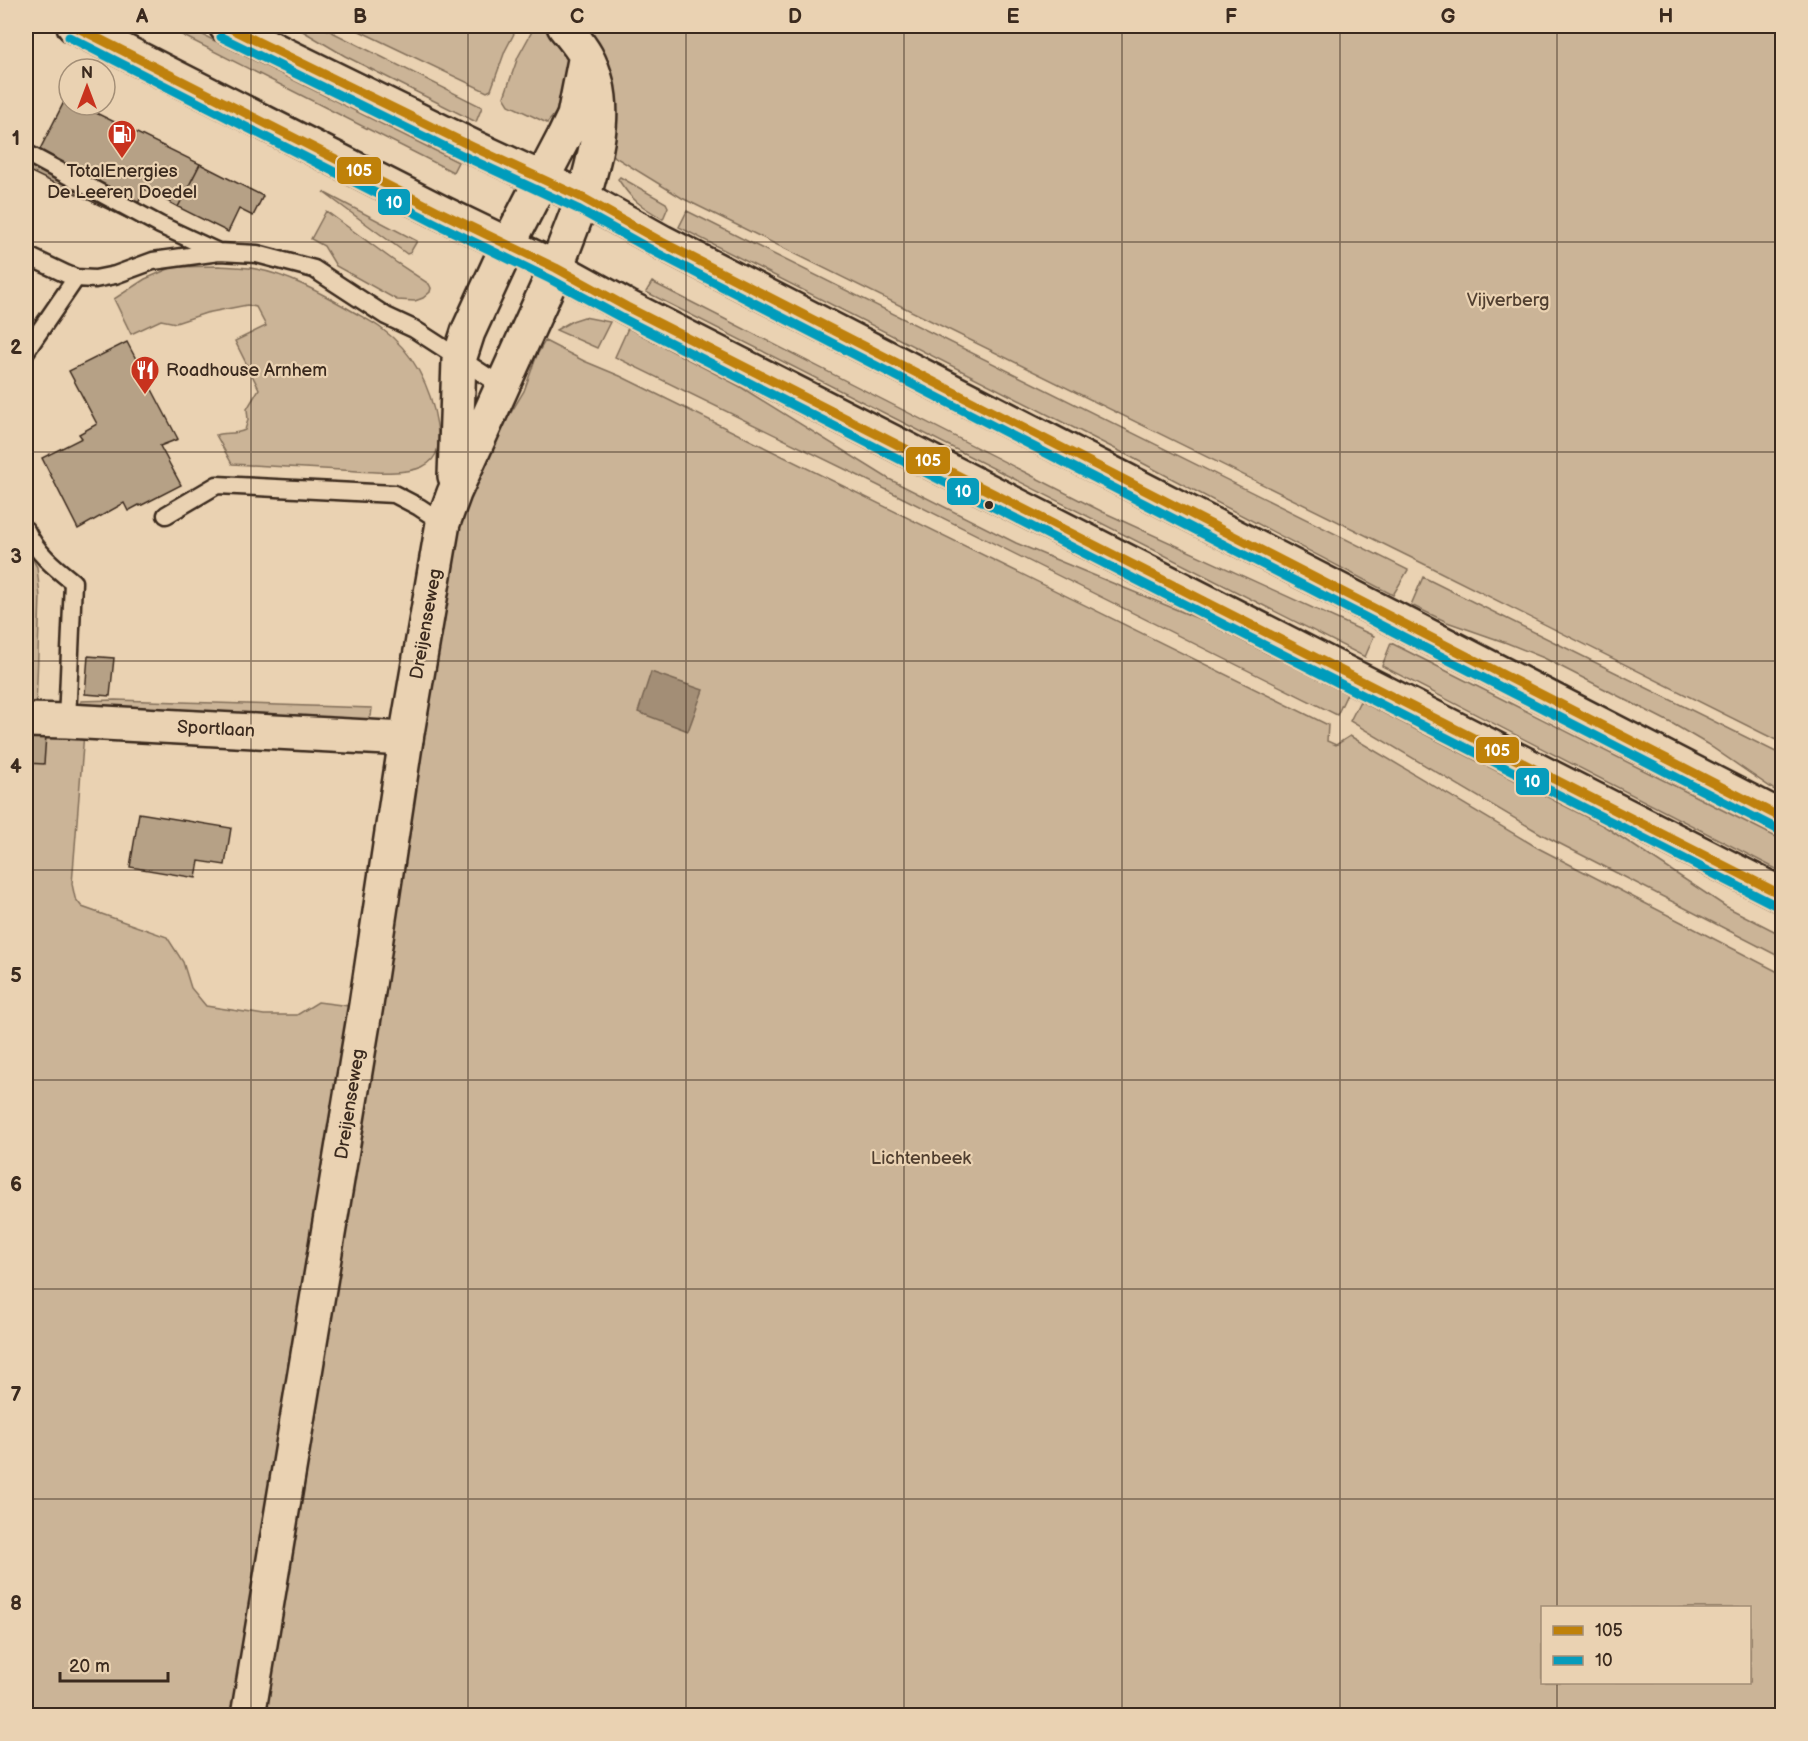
<svg xmlns="http://www.w3.org/2000/svg" width="1808" height="1741" font-family="'Balsamiq Sans',sans-serif">
<style>
.green{fill:#cbb497;stroke:#836f5a;stroke-width:1.5;fill-rule:evenodd}
.water{fill:#a38e76;stroke:#796653;stroke-width:1.5}
.building{fill:#b6a186;stroke:#3b2a1e;stroke-width:1.5}
.lines{fill:none;stroke-linecap:round;stroke-linejoin:round}
.service-casing{stroke:#3b2a1e;stroke-width:21}
.minor-casing{stroke:#3b2a1e;stroke-width:38}
.secondary-casing{stroke:#3b2a1e;stroke-width:38}
.primary-casing{stroke:#3b2a1e;stroke-width:38}
.service{stroke:#ead2b2;stroke-width:16}
.minor{stroke:#ead2b2;stroke-width:33}
.secondary{stroke:#ead2b2;stroke-width:33}
.primary{stroke:#ead2b2;stroke-width:33}
.bus-1-casing{stroke:#ead2b2;stroke-width:14}
.bus-2-casing{stroke:#ead2b2;stroke-width:14}
.bus-1{stroke:#bf8109;stroke-width:9}
.bus-2{stroke:#069cbc;stroke-width:9}
.grid{fill:none;stroke:#3b2a1e;stroke-width:1.5;stroke-opacity:0.55}
.bus-dot{fill:#3b2a1e;stroke:#ead2b2;stroke-width:2}
.labels{text-anchor:middle;dominant-baseline:central;stroke-width:4.5;stroke-linejoin:round;paint-order:stroke}
.poi-label{font-size:18px;fill:#3b2a1e;stroke:#ead2b2}
.park-label{font-size:18px;fill:#513f30;stroke:#ead2b2}
.street-label{font-size:18px;fill:#3b2a1e;stroke:#ead2b2}
.line-badge{stroke:#ead2b2;stroke-width:2}
.badge-label{font-size:16px;text-anchor:middle;font-weight:bold;fill:#fff}
.neatline{fill:none;stroke:#3b2a1e;stroke-width:2}
.grid-label{font-size:20px;text-anchor:middle;font-weight:bold;fill:#3b2a1e}
</style>
<rect width="100%" height="100%" fill="#ead2b2"/>
<filter id="ink" filterUnits="userSpaceOnUse"><feTurbulence type="fractalNoise" baseFrequency=".0167" numOctaves="2"/><feDisplacementMap in="SourceGraphic" scale="12" xChannelSelector="R" yChannelSelector="G"/><feConvolveMatrix kernelMatrix="1 2 1 2 8 2 1 2 1" color-interpolation-filters="sRGB"/></filter>
<g filter="url(#ink)">
<path class="green" d="M164 26H185L458 162 453 172Z
M294 26H320L482 107 476 122 345 56Z
M349 26H518L505 51 491 90 487 92Z
M535 26H549L570 61 563 105 547 123 509 105 504 97 518 57Z
M582 26H1782V743L1428 566 682 198 615 157 611 151Z
M620 177 666 203 668 207 663 219C641 206 632 201 618 179Z
M323 192 417 241 410 253 407 254Z
M326 211 397 263 429 284 431 288 430 292 423 298 415 301 397 300 336 266 324 246 311 239Z
M687 211 1408 570 1393 595 1131 457 679 227Z
M219 266C231 267 244 267 256 269 288 275 319 292 347 308 358 315 372 321 382 329 413 351 431 387 437 425 440 442 440 459 422 467 402 476 362 471 341 470 304 468 268 466 232 464L216 435C226 432 235 435 245 430L248 420 247 409 259 389 235 341 266 326 256 307 247 305 206 313 176 323 161 320 131 334 114 299 145 279 173 267Z
M652 282 1103 512 1374 636 1365 657 646 292Z
M584 317 610 322 597 348 556 330 572 321Z
M628 328 739 386 889 479 1016 543 1204 621 1347 694 1337 715 859 476 615 357Z
M545 341 584 361 620 376 1328 725 1327 741 1336 745 1350 736 1538 848 1782 974V1715L264 1716 381 1006 441 626 456 544 464 513 485 456 524 391 537 355ZM1542 1608H1750V1682H1542Z
M26 548 37 567 40 597 36 709H26Z
M1423 577 1782 755V795L1707 744 1673 724 1544 658 1507 643 1447 622 1411 605Z
M1391 643 1782 840V872L1382 666Z
M115 700 372 708 371 716 363 723 81 708V701Z
M1360 701 1604 826 1725 906 1782 935V958L1543 835 1350 721Z
M26 732 84 733 72 884 75 898 82 907 167 937 183 962 191 988 206 1006 264 1015H297L318 1002 349 1006 232 1715 26 1716Z"/>
<path class="water" d="M651 672 703 690 688 731 638 712Z"/>
<path class="building" d="M66 98 69 99V105H80L200 164 178 207 145 189 130 220 29 171Z
M200 164 263 196 253 216 239 209 228 232 178 207Z
M127 342 178 439 160 446 181 485 140 506 139 505 128 511 124 503 78 529 42 458 82 438 79 434 97 424 69 371Z
M88 656 114 658 110 696 85 694Z
M27 734 46 735 44 764 26 763Z
M139 813 231 828 225 865 199 861 196 878 130 867Z"/>
<g class="lines">
<g class="service-casing">
<path id="service" d="M26 153 160 225 218 252
M26 255 66 274 76 278 95 279 115 275 153 261 219 252 257 254 314 269 386 316 414 329 502 386
M26 351 76 278
M166 515 217 485 394 494 419 507 443 523
M26 530C36 552 54 567 73 582L67 721"/>
</g>
<g class="minor-casing">
<path id="minor" d="M564 26C571 35 580 45 586 56 611 101 597 152 583 198
M542 179 564 137 574 116 585 60
M26 720 67 721 406 739"/>
</g>
<g class="secondary-casing">
<path id="secondary" d="M455 476 459 360 468 332 508 245 542 179
M248 1716 366 1005 406 739 443 523 454 493 556 268 583 198"/>
</g>
<g class="primary-casing">
<path id="primary" d="M74 26 440 212 556 268 627 307 1782 895
M226 26 473 147 583 198 662 242 1782 818"/>
</g>
<use href="#service" class="service"/>
<use href="#minor" class="minor"/>
<use href="#secondary" class="secondary"/>
<use href="#primary" class="primary"/>
<g class="bus-1-casing">
<path id="bus-1" d="M74 26 440 212 556 268 627 307 1782 895
M226 26 473 147 583 198 662 242 1782 818"/>
</g>
<g class="bus-2-casing">
<path id="bus-2" d="M69 37 435 223 550 279 622 318 1777 906
M221 37 468 158 578 209 657 253 1777 829"/>
</g>
<use href="#bus-1" class="bus-1"/>
<use href="#bus-2" class="bus-2"/>
</g>
</g>
<path class="grid" d="M251 26V1716M468 26V1716M686 26V1716M904 26V1716M1122 26V1716M1340 26V1716M1557 26V1608M26 242H1782M26 452H1782M26 661H1782M26 870H1782M26 1080H1782M26 1289H1782M26 1499H1782M1557 1682V1716"/>
<defs>
<g id="fuel-pin" transform="scale(1.5)"><path d="M0 17L-7.5 6A9.5 9.5 0 1 1 7.5 6Z" fill="#c8321e" stroke="#ead2b2"/><path d="M-5.5-6h7V0h2V4h1.3V-2.5L3-4.5l.8-.8L6-3V5H2.5V1h-1V6h-7ZM-4.2-4.7v3.2H.2V-4.7Z" fill="#fff"/></g>
<g id="restaurant-pin" transform="scale(1.5)"><path d="M0 17L-7.5 6A9.5 9.5 0 1 1 7.5 6Z" fill="#c8321e" stroke="#ead2b2"/><path d="M-5-6h1v4h1v-4h1v4h1v-4h1v5L-1.5 .5V6h-2V.5L-5-1ZM5-6V6H3V1.5H1.5Q1.5-4 5-6Z" fill="#fff"/></g>
</defs>
<g fill-rule="evenodd">
<use href="#fuel-pin" x="122" y="134"/>
<use href="#restaurant-pin" x="145" y="370"/>
</g>
<circle class="bus-dot" cx="989" cy="505" r="5"/>
<g class="labels">
<g class="poi-label">
<text x="122" y="171">TotalEnergies<tspan x="122" dy="21">De Leeren Doedel</tspan></text>
<text x="166" y="370" text-anchor="start">Roadhouse Arnhem</text>
</g>
<g class="park-label">
<text x="1508" y="300">Vijverberg</text>
<text x="921" y="1158">Lichtenbeek</text>
</g>
<g class="street-label">
<text transform="translate(426 624) rotate(-80)">Dreijenseweg</text>
<text transform="translate(216 729) rotate(3)">Sportlaan</text>
<text transform="translate(350 1104) rotate(-81)">Dreijenseweg</text>
</g>
</g>
<g class="line-badge">
<rect x="336" y="156" width="46" height="29" rx="6" fill="#bf8109"/>
<rect x="377" y="188" width="34" height="28" rx="6" fill="#069cbc"/>
<rect x="905" y="446" width="46" height="29" rx="6" fill="#bf8109"/>
<rect x="946" y="477" width="34" height="29" rx="6" fill="#069cbc"/>
<rect x="1475" y="736" width="45" height="28" rx="6" fill="#bf8109"/>
<rect x="1515" y="767" width="35" height="29" rx="6" fill="#069cbc"/>
</g>
<g class="badge-label">
<text x="359" y="176">105</text>
<text x="394" y="208">10</text>
<text x="928" y="466">105</text>
<text x="963" y="497">10</text>
<text x="1497" y="756">105</text>
<text x="1532" y="787">10</text>
</g>
<rect width="1808" height="1741" fill="none" stroke="#ead2b2" stroke-width="66"/>
<rect x="1541" y="1606" width="210" height="78" fill="#ead2b2" stroke="#a48f77" stroke-width="1.5"/>
<rect x="1553" y="1626" width="30" height="9" fill="#bf8109" stroke="#a48f77" stroke-width="1.5"/>
<text x="1595" y="1636" font-size="18" fill="#3b2a1e">105</text>
<rect x="1553" y="1656" width="30" height="9" fill="#069cbc" stroke="#a48f77" stroke-width="1.5"/>
<text x="1595" y="1666" font-size="18" fill="#3b2a1e">10</text>
<g transform="translate(87 87)"><circle r="28" fill="#ead2b2" stroke="#a48f77" stroke-width="1.5"/>
<path d="M0-4.5L10 22L0 15L-10 22Z" fill="#c8321e"/>
<text y="-9" font-size="16" font-weight="bold" text-anchor="middle" fill="#3b2a1e">N</text>
</g>
<path d="M60 1672v9h108v-9" fill="none" stroke="#3b2a1e" stroke-width="3"/>
<text x="69" y="1672" font-size="18" fill="#3b2a1e" stroke="#ead2b2" stroke-width="4.5" paint-order="stroke">20 m</text>
<rect x="33" y="33" width="1742" height="1675" class="neatline"/>
<g class="grid-label">
<text x="142" y="23">A</text>
<text x="360" y="23">B</text>
<text x="577" y="23">C</text>
<text x="795" y="23">D</text>
<text x="1013" y="23">E</text>
<text x="1231" y="23">F</text>
<text x="1448" y="23">G</text>
<text x="1666" y="23">H</text>
<text x="16" y="145">1</text>
<text x="16" y="354">2</text>
<text x="16" y="563">3</text>
<text x="16" y="773">4</text>
<text x="16" y="982">5</text>
<text x="16" y="1191">6</text>
<text x="16" y="1401">7</text>
<text x="16" y="1610">8</text>
</g>
</svg>
